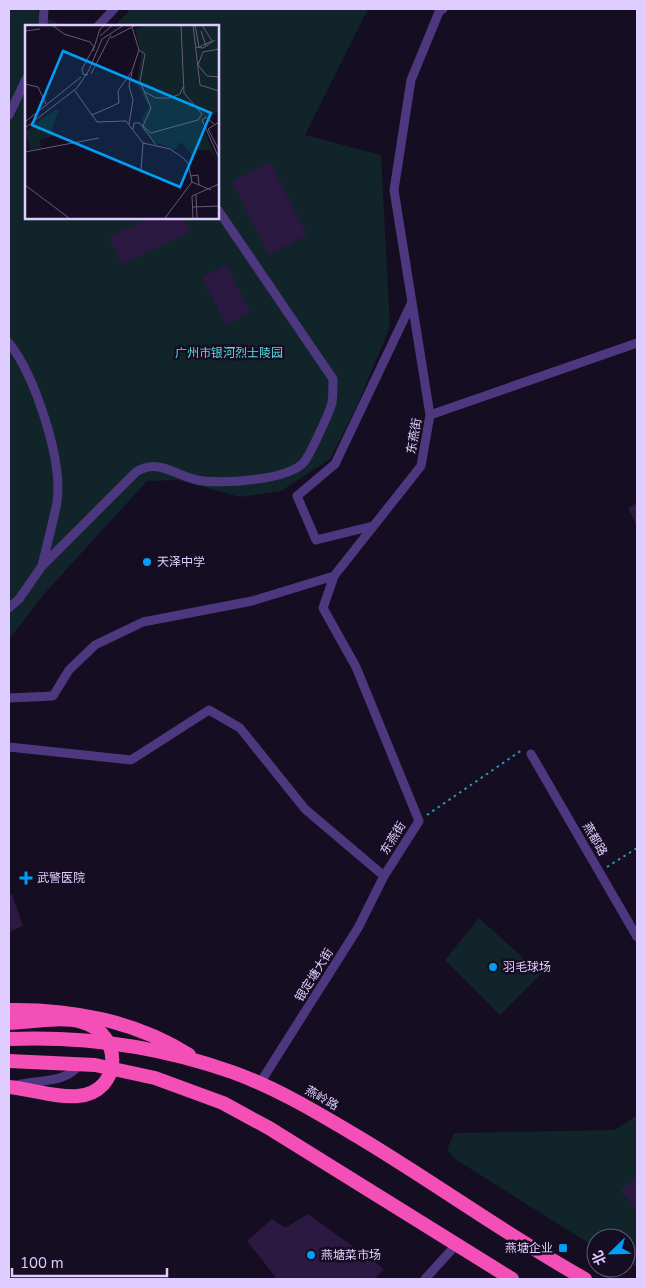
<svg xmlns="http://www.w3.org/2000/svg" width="646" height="1288" font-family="'Nunito Sans','Noto Sans SC',sans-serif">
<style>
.green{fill:#10242a}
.building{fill:#2c1941}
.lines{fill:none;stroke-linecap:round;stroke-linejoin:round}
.path{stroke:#2e97b1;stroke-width:2;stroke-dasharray:2.5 4;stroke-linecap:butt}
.minor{stroke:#4d387f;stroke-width:9}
.trunk{stroke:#f44fb7;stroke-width:14}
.trunk-bridge{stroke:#f44fb7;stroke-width:14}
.poi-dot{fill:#029ef6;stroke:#150d21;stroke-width:2}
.labels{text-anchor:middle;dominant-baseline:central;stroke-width:5;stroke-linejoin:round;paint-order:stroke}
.park-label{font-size:12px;fill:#5adcde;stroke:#150d21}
.street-label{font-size:12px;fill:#e0cdff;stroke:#150d21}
.poi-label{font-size:12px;fill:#e0cdff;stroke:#150d21;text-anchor:start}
.inset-road{fill:none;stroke:#665a7a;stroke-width:1}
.view{fill:#029ef6;fill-opacity:0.15;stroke:#029ef6;stroke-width:2.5}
.inset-edge{fill:none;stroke:#e0cdff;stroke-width:2.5}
</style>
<rect width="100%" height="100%" fill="#150d21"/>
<path class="green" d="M9 9H35L45 17 63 26H26V218H218V26H114L131 9H368L305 135 381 155 390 327 355 410 330 459 281 491 240 497 178 480 147 481 45 593 9 639Z
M479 918 541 974 500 1015 445 960Z
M637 1115V1267L626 1262V1238H596V1248L455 1159 447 1150 454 1133 615 1130Z"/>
<path class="building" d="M270 162 307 235 269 255 232 182Z
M150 218H183L190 232 122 264 109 237Z
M226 265 250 312 226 325 202 278Z
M637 503V526L628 508Z
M12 894 23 926 9 932V895Z
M637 1175V1210L620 1191Z
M308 1214 384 1269 374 1279H277L247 1241 272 1219 285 1228Z"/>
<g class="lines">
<path class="path" d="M427 815 522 750
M607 867 637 848"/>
<path class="minor" d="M43 26 44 9
M98 26 114 9
M9 115 26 79
M9 343C35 376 63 460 57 502 53 523 47 544 42 566
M430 415 637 343
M373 526 316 540 297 496 335 464 412 302
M9 608 19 599 42 566 136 472C158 458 174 475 197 480 219 485 290 480 304 462 310 455 330 411 332 403 333 395 333 387 333 379L218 210
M9 698 53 696 69 670 95 645 143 622 252 601 334 576
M9 747 131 760 209 710 240 728 305 809 384 876
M531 754 637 937
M260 1083 358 928 384 876 419 821 356 667 323 608 334 576 421 466 430 415 394 190 411 80 439 12 443 9
M14 1086C38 1078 63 1086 80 1064
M425 1279 456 1245"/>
<path class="trunk" d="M9 1010C71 1009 136 1021 189 1055
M9 1039C84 1036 161 1047 232 1072 274 1087 313 1110 350 1132 430 1179 504 1234 585 1279
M9 1061 95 1065 155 1078 223 1103 269 1128 512 1279"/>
<path class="trunk-bridge" d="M9 1023C30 1022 62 1016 82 1022 124 1034 122 1092 78 1096 56 1098 31 1089 9 1087"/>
</g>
<g class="poi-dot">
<circle cx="147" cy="562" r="5"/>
<path d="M23.5 870.5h5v5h5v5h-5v5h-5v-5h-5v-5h5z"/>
<circle cx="493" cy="967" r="5"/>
<rect x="558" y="1243" width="10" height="10" rx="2.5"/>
<circle cx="311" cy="1255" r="5"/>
</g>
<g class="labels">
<g class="park-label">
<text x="229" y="353">广州市银河烈士陵园</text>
</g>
<g class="street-label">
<text transform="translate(414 436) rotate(-80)">东燕街</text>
<text transform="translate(393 838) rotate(-58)">东燕街</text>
<text transform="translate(595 839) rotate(60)">燕都路</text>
<text transform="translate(314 975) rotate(-58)">银定塘大街</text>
<text transform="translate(322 1098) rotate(29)">燕岭路</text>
</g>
<g class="poi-label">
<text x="157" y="562">天泽中学</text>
<text x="37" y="878">武警医院</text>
<text x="503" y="967">羽毛球场</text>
<text x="553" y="1248" text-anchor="end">燕塘企业</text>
<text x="321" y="1255">燕塘菜市场</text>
</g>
</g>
<g transform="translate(25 25)">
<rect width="194" height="194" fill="#150d21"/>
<path d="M119 0H194V87L182 93 177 100 192 136 185 125H173L167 130 156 117 150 125 130 117 117 104V92L124 82 112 59 116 28 110 5ZM31 84 34 85 27 104 28 111 15 115 16 123 5 125 1 106Z" fill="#10242a"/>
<path class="inset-road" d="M27 0 39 9 65 17 69 22M168 0 175 60 194 66M170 0 174 22 187 16 177 0M0 6 15 4M176 6 181 21M75 11 88 0M86 13 111 0M170 22 178 23 190 15M194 24 178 27 173 40 182 51 194 52M114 25 120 29 115 56 126 83 118 101 126 108 173 95 177 89 159 68 156 0M68 26 75 4 80 0M66 49 86 10M63 50 58 49 57 44 69 22M0 59 13 62 21 79M50 66 72 97 101 96 118 118 145 124 157 132 163 138 167 157 186 165M120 67 131 73H145L155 69 158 62M67 90 94 78 93 66 107 46 114 25 107 2M0 97 56 52M194 97 183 104 194 125M104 99 108 75 104 61 107 47M189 99 181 92 177 95 194 133M0 103 52 63 64 45 77 14 99 0M108 104 109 98H115L131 120M0 127 74 113M116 146 118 118M166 151 173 150 174 160M0 160 44 193M171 170 172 193M168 182 194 181M140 193 167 157M168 193 167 171 194 159"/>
<path class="view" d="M38 26 186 88 155 162 7 100Z"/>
<rect width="194" height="194" class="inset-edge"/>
</g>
<rect width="646" height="1288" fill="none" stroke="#e0cdff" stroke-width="20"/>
<g transform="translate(611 1253) rotate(247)"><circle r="24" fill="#150d21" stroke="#665a7a"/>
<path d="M0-4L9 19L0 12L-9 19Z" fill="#029ef6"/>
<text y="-8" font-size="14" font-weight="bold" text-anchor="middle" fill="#e0cdff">北</text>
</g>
<path d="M12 1268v8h155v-8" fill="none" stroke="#e0cdff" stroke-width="2.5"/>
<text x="20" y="1268" font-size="15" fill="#e0cdff" stroke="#150d21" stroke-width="4" paint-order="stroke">100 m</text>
</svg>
